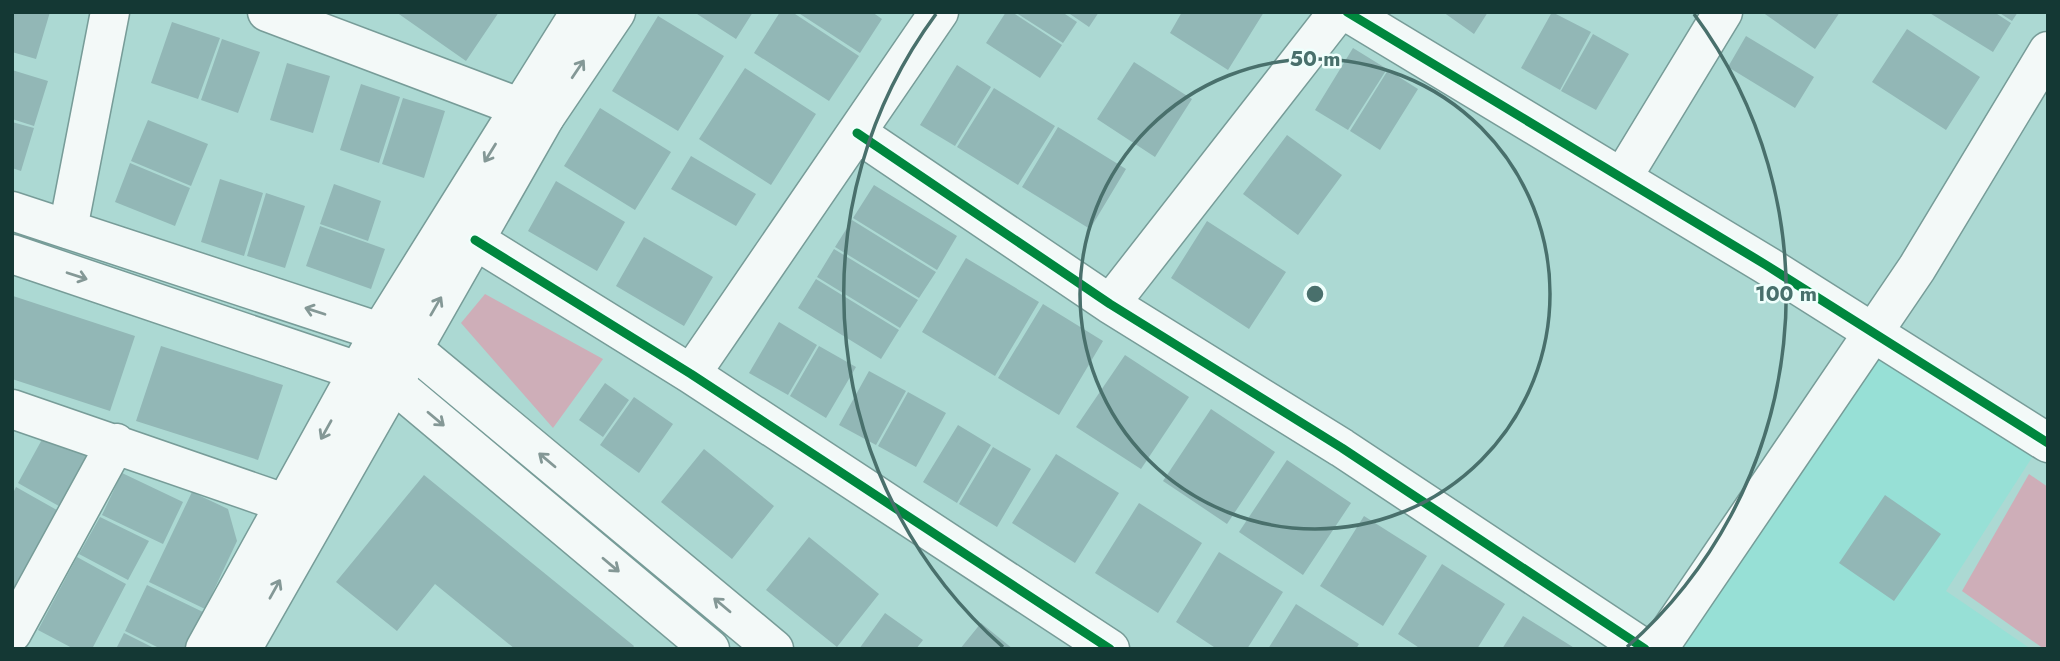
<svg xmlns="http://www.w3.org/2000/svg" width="2060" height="661" font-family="Jost,sans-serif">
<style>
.built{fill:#97e0d6}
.green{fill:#ceaeb8}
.building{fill:#92b7b6}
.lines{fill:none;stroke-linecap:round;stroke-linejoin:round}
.street-casing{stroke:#779c98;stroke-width:41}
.secondary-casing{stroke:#779c98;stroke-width:41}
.primary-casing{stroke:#779c98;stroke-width:41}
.street{stroke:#f3f9f8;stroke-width:38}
.secondary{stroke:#f3f9f8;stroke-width:38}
.primary{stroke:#f3f9f8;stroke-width:38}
.cycleway-casing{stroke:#effffc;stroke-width:13}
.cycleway{stroke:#00873e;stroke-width:9}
.oneway{stroke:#849896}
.ring{fill:none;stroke:#49706c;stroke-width:3.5}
.centre{fill:#49706c;stroke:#effffc;stroke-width:3.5}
.ring-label{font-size:21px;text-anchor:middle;font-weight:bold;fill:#49706c;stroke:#effffc;stroke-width:5;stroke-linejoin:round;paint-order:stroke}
</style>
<rect width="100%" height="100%" fill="#acd9d3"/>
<path class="built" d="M1878 356 2033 456 1946 591 2031 649H1677Z"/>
<path class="green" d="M485 294 603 359 553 428 461 323Z
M2029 474 2048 487V649H2044L1962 591Z"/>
<path class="building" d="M12 12H50L36 59 12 52Z
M396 12H499L466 61Z
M694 12H753L736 39Z
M780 12H792L859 56 829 101 754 53Z
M797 12H872L882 19 860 53Z
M1006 12H1012L1062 45 1040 78 986 43Z
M1015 12H1062L1077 22 1063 43Z
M1067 12H1099L1089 27Z
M1182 12H1264L1228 70 1170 33Z
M1443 12H1488L1474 34Z
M1552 12 1591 32 1560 90 1521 68Z
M1762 12H1840L1815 49Z
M1928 12H1994L2011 23 1993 52Z
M1998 12H2018L2012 21Z
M658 16 724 56 678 131 612 91Z
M172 22 220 38 198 99 151 83Z
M1907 29 1980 77 1946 130 1872 82Z
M1593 34 1629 54 1596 110 1561 91Z
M1746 36 1814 77 1795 108 1728 67Z
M222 39 260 52 238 113 201 100Z
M1353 48 1387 69 1348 130 1315 110Z
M1134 62 1192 99 1155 157 1097 119Z
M287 63 330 76 313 133 270 120Z
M957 65 991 87 955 146 920 125Z
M745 68 816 114 771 185 699 139Z
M12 70 48 81 34 126 12 119Z
M1388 70 1418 89 1380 150 1350 131Z
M361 84 400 97 379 163 340 150Z
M994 88 1055 126 1018 185 957 147Z
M403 98 445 111 424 178 382 164Z
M600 108 671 152 635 210 564 166Z
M148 120 208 144 191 186 131 161Z
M12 122 34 128 21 171 12 168Z
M1058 127 1126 169 1090 229 1022 187Z
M1287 135 1342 175 1298 235 1243 194Z
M691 156 756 194 736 226 671 189Z
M130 163 190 188 175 226 115 202Z
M220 179 263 193 244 256 201 242Z
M556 181 625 222 597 271 528 231Z
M334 184 381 201 368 241 320 224Z
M874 185 957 236 937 270 853 218Z
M266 193 305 206 285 268 247 256Z
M852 220 936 272 919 298 835 247Z
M1207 221 1286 272 1249 329 1171 278Z
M320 226 385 249 371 289 306 266Z
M644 237 713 277 684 326 616 286Z
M834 249 918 300 900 328 817 277Z
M966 258 1039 302 995 376 922 332Z
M816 279 899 330 881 359 798 308Z
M13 296 135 336 110 411 12 379Z
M1043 304 1103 341 1059 415 998 378Z
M779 322 817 345 788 395 749 373Z
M161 346 283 385 258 460 136 421Z
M819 346 856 367 826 418 790 396Z
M1125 355 1189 397 1141 469 1076 427Z
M869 371 906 391 876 445 839 425Z
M605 383 629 400 603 437 579 420Z
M908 392 946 413 916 467 878 446Z
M634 397 673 424 639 473 600 445Z
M1211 409 1275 452 1227 524 1163 481Z
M50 425 105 456 73 514 18 483Z
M958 425 991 445 957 503 923 482Z
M993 447 1031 469 997 527 959 504Z
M704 449 774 506 732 559 661 502Z
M1056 454 1119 493 1075 563 1012 523Z
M1287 460 1351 503 1303 575 1239 532Z
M122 473 183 502 163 544 102 515Z
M424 475 634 646 632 649H515L435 584 397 631 336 582Z
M16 487 71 518 12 596V495Z
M192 492 228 509 237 541 205 609 149 582Z
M1885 495 1941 534 1894 601 1839 563Z
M1139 503 1202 543 1158 613 1095 573Z
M1364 516 1427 556 1383 626 1320 586Z
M100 517 149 541 128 580 79 554Z
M809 537 879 594 837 647 766 590Z
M1219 552 1283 592 1247 649H1217L1176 622Z
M77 557 126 584 92 649H74L38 630Z
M1442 564 1505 604 1477 649H1421L1398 634Z
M147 585 203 612 185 649H161L125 631Z
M1296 604 1359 644 1356 649H1268Z
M885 613 923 640 916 649H859Z
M1523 616 1576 649H1502Z
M981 623 1013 649H960Z
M124 633 156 649H116Z"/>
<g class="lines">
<g class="street-casing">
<path id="street" d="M267 12 545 117
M1347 12 1766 265 2048 443
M857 133 1110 304 1342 448 1645 649
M1622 178 1723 12
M68 229 110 12
M475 240 691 374 1110 649
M1110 304 1338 12
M691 374 939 12
M12 409 316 514
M12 633 116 443
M1658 649 1917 268 2048 51"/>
</g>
<g class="secondary-casing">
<path id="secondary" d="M12 211 380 332 412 348 774 649
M12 254 393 383 710 649"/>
</g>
<g class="primary-casing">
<path id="primary" d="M205 649 380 332 580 12
M242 649 545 117 616 12"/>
</g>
<use href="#street" class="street"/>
<use href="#secondary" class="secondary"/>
<use href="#primary" class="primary"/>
<g class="cycleway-casing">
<path id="cycleway" d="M1347 12 1766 265 2048 443
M857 133 1110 304 1342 448 1645 649
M475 240 691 374 1110 649"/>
</g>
<use href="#cycleway" class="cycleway"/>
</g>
<defs><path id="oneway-shaft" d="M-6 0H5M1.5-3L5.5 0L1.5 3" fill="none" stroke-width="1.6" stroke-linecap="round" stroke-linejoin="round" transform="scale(1.75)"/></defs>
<g class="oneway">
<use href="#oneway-shaft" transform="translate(578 69) rotate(-56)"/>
<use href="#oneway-shaft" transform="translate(490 153) rotate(122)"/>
<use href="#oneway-shaft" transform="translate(77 276) rotate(18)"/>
<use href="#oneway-shaft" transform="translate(436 306) rotate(-60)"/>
<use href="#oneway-shaft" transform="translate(315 311) rotate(-162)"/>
<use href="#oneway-shaft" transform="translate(436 419) rotate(40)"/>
<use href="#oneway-shaft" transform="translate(326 430) rotate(119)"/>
<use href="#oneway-shaft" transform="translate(547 460) rotate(-140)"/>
<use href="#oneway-shaft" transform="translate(611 565) rotate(40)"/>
<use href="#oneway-shaft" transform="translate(275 589) rotate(-61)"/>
<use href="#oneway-shaft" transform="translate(722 605) rotate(-140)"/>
</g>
<g class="ring">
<circle cx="1315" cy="294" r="235"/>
<path d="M1003 647A471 471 0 0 1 936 14M1694 14A471 471 0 0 1 1627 647"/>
</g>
<circle cx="1315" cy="294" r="10" class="centre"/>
<g class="ring-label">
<text x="1315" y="66">50 m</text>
<text x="1786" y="301">100 m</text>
</g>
<rect width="2060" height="661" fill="none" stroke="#143834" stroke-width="28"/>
</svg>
